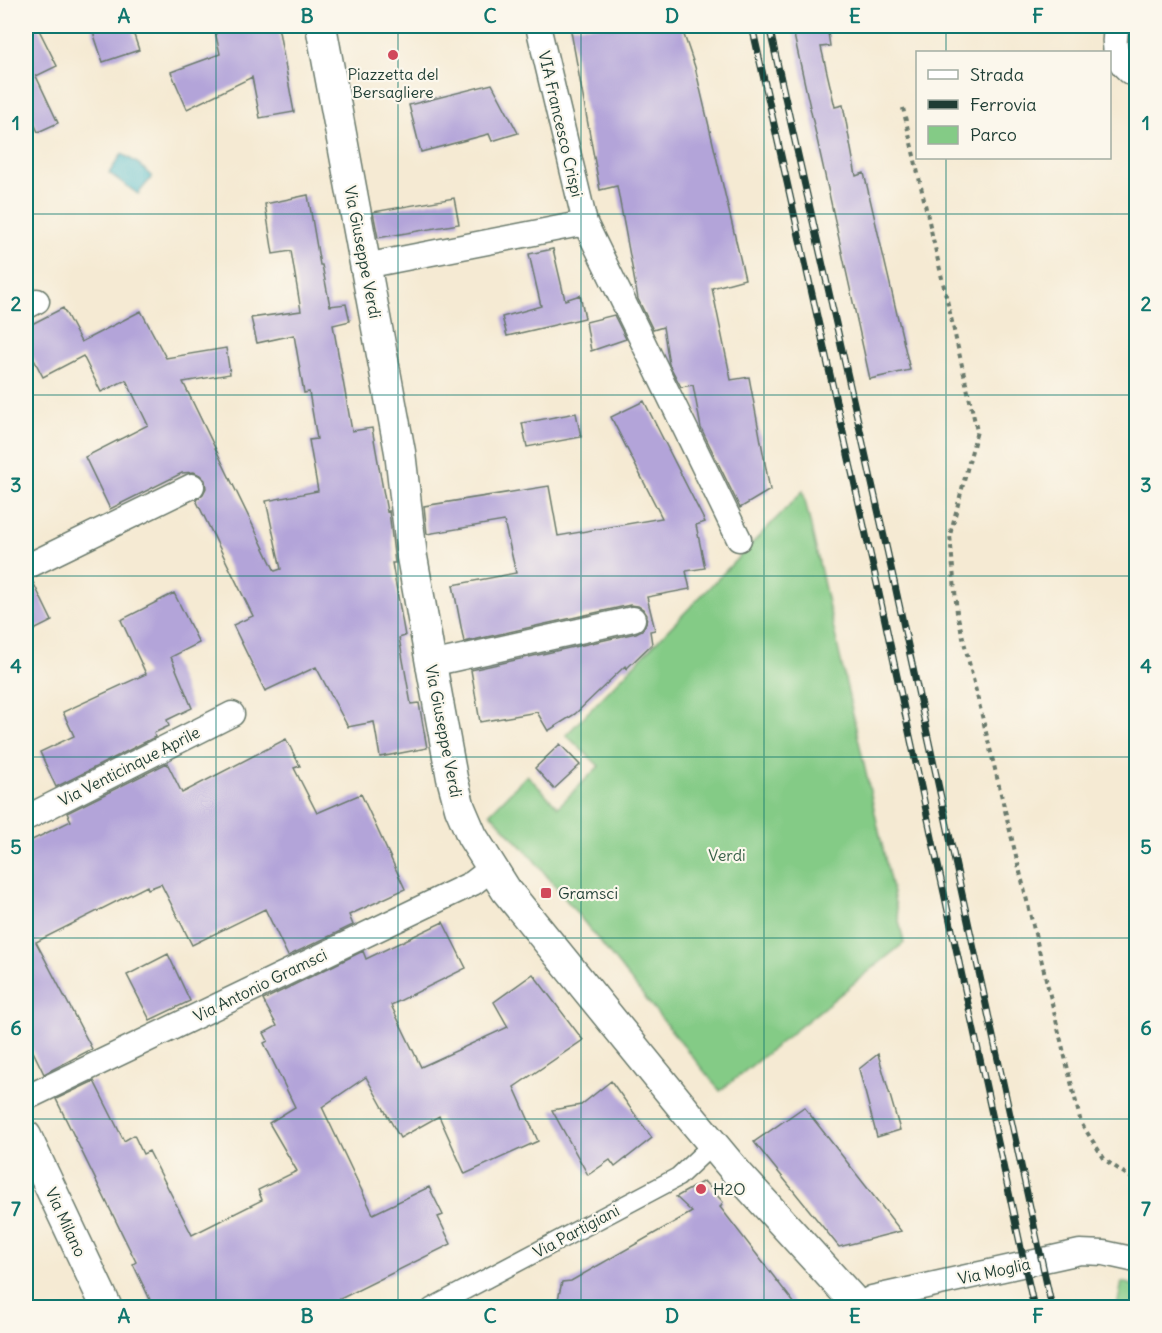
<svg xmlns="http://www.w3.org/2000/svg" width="1162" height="1333" font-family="Delius,sans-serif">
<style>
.green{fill:#84cb86;stroke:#52845d;stroke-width:1.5}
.water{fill:#4bb8c6;stroke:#357a7d;stroke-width:1.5}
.building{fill:#b3a4d9}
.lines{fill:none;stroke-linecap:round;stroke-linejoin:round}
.pedestrian-casing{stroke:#6a7a6c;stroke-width:21}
.minor-casing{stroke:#6a7a6c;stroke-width:27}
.tertiary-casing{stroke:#6a7a6c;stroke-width:33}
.path{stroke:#6a7a6c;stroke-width:4;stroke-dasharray:4.5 4.5;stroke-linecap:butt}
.pedestrian{stroke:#fff;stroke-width:18}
.minor{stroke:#fff;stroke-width:24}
.tertiary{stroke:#fff;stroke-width:30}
.rail-casing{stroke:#1f3d34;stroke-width:7}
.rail{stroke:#fbf7ec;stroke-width:4.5;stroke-dasharray:14;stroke-linecap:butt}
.grid{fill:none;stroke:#0f766e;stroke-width:1.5;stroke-opacity:0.55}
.poi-dot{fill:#d1495b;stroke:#fbf7ec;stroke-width:2}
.labels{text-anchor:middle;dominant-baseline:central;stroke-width:4.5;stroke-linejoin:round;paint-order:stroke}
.poi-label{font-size:16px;fill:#1f3d34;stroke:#fbf7ec;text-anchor:start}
.street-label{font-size:16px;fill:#1f3d34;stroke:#fbf7ec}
.park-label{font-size:16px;fill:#386048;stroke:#fbf7ec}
.neatline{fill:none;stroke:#0f766e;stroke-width:2}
.grid-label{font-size:20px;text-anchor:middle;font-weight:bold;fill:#0f766e}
</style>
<rect width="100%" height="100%" fill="#fbf7ec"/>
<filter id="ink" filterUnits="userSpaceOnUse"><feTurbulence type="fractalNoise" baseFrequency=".0167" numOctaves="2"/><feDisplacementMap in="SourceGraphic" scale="12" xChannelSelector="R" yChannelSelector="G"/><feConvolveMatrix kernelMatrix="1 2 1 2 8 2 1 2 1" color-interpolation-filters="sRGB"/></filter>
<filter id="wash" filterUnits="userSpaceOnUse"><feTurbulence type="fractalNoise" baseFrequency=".008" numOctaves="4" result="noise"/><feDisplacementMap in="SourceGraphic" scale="24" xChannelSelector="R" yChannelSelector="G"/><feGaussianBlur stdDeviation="1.35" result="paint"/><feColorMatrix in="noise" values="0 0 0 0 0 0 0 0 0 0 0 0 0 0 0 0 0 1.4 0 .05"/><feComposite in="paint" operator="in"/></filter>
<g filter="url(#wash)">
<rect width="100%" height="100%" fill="#f5ead3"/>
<path class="green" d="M803 491 904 943 720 1091 530 855 490 813 527 775 558 807 599 766 566 735Z
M1122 1282 1136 1286V1307H1117Z"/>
<path class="water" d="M122 154 139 164 152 177 138 194 109 173Z"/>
<g id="blocks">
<path class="building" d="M26 26H37L57 66 36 76 58 123 38 132 26 106Z
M91 26H131L139 50 103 62Z
M214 26H278L294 112 260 118 252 77 187 109 171 72 220 54Z
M570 26H681L695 67 745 279 712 288 731 380 749 377 770 490 740 508 701 428 693 385 681 387 669 364 663 327 653 330 638 299 617 186 600 190Z
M792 26H827L830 46 821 47 835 107 843 105 856 176 864 173 910 370 870 379Z
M492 84 518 133 492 141 489 134 421 152 409 105Z
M308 195 320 265H322L330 306 346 304 350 321 333 325 352 431 372 428 387 512 389 511 395 563H392L405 636 399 638 411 704 419 703 427 748 380 757 374 722 348 727 316 667 265 691 233 625 253 616 196 500 203 494 206 488 205 480 200 475 194 472 182 473 110 509 85 457 148 425 126 380 101 392 83 356 43 377 26 344V327L63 308 81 342 141 311 166 358 226 348 230 374 183 382 275 571 281 569 266 501 318 491 309 440 317 439 309 392 304 393 294 335 257 343 251 318 301 311 291 251 273 254 265 204Z
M454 198 459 224 378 238 373 212Z
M553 249 565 300 580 295 585 318 507 336 502 317 541 306 529 254Z
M614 315 626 339 591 351 586 322Z
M644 401 705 522 696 525 705 568 686 571 690 589 647 597 655 630 650 631 652 644 626 669 625 666 575 714 548 731 537 712 480 722 471 670 636 633 642 630 646 624 647 615 643 609 638 606 630 605 464 642 453 585 516 573 504 521 427 534 424 506 549 486 558 536 662 518 611 417Z
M576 413 581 437 527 447 522 423Z
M32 580 52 621 26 634V581Z
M174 593 199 643 171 657 192 708 167 720 169 726 154 733 155 737 56 787 40 752 74 736 63 712 146 674 121 620Z
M286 739 300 766 294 768 317 813 361 794 405 889 349 915 353 925 288 956 265 909 192 945 161 884 148 889 147 886 36 942 92 1049 44 1074 26 1037V843L71 821 67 813 167 763 182 793Z
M560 744 580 765 554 789 535 768Z
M443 922 466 968 391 1005 421 1067 508 1027 494 1002 533 974 583 1040 514 1087 538 1141 465 1174 439 1116 400 1138 366 1077 322 1107 373 1214 429 1187 443 1215 438 1217 451 1244 322 1308H154L133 1264 136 1262 56 1099 94 1081 124 1141 134 1135 143 1154 149 1151 192 1235 262 1200 258 1190 297 1171 269 1123 295 1107 264 1043 268 1041 264 1033 277 1026 263 1000 363 951 366 959Z
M168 954 190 1001 150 1020 127 975Z
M878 1054 900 1130 877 1137 859 1069Z
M611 1081 652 1138 615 1167 610 1160 588 1175 552 1110 581 1105Z
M804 1107 901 1231 839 1247 754 1142Z
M704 1181 723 1202 720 1207 798 1308H556L562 1282 571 1281 692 1212 676 1197Z"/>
</g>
</g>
<g filter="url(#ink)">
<use href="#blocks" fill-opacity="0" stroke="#6a7a6c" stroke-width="1.5"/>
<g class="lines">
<g class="pedestrian-casing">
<path id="pedestrian" d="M431 1308 678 1177 713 1144"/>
</g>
<g class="minor-casing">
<path id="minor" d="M538 26 585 223
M1117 26C1111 47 1117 65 1136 76
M365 266 585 223 739 539
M26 307 37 301
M26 567 192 486
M431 664 633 619
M26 818 232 714
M26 1098 473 883 491 869
M855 1307 872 1298 1080 1252 1104 1253 1136 1260"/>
</g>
<g class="tertiary-casing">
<path id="tertiary" d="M321 26 400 452 412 557 431 664 452 778 460 808 472 836 506 890 692 1119 737 1173 851 1298 854 1308
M26 1136 107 1308"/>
</g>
<path class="path" d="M903 108 977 431 950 535 957 613 1081 1123 1105 1160 1136 1181"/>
<use href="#pedestrian" class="pedestrian"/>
<use href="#minor" class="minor"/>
<use href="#tertiary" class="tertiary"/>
<g class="rail-casing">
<path id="rail" d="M752 26 877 584 1034 1308
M769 26 894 581 1052 1308"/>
</g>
<use href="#rail" class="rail"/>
</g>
</g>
<path class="grid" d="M216 26V1308M398 26V1308M581 26V1308M764 26V1308M946 26V52M946 158V1308M26 214H1136M26 395H1136M26 576H1136M26 757H1136M26 938H1136M26 1119H1136"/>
<g class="poi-dot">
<circle cx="393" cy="55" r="6"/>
<rect x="540" y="887" width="12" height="12" rx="3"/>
<circle cx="701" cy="1189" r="6"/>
</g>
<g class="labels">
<g class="poi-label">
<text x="393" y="74" text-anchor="middle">Piazzetta del<tspan x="393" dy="18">Bersagliere</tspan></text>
<text x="558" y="893">Gramsci</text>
<text x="713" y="1189">H2O</text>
</g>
<g class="street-label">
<text transform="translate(561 124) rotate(77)">VIA Francesco Crispi</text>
<text transform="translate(363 252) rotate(79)">Via Giuseppe Verdi</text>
<text transform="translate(444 731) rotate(79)">Via Giuseppe Verdi</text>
<text transform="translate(129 766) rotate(-27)">Via Venticinque Aprile</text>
<text transform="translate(260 985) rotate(-26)">Via Antonio Gramsci</text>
<text transform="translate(66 1222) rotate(65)">Via Milano</text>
<text transform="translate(576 1231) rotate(-28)">Via Partigiani</text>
<text transform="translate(994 1271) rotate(-12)">Via Moglia</text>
</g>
<g class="park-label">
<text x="727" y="855">Verdi</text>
</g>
</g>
<rect width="1162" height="1333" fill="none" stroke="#fbf7ec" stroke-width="66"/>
<rect x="916" y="51" width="195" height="108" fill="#fbf7ec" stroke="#a3ada2" stroke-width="1.5"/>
<rect x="928" y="70" width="30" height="9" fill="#ffffff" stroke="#a3ada2" stroke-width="1.5"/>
<text x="970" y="81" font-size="18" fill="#1f3d34">Strada</text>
<rect x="928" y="100" width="30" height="9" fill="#1f3d34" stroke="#a3ada2" stroke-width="1.5"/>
<text x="970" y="111" font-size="18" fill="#1f3d34">Ferrovia</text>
<rect x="928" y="126" width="30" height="18" fill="#84cb86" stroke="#a3ada2" stroke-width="1.5"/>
<text x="970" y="141" font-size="18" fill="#1f3d34">Parco</text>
<rect x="33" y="33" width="1096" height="1267" class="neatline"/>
<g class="grid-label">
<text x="124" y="23">A</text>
<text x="307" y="23">B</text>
<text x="490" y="23">C</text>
<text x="672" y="23">D</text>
<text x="855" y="23">E</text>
<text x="1038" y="23">F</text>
<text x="16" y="130">1</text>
<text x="1146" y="130">1</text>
<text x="16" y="311">2</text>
<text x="1146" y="311">2</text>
<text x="16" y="492">3</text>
<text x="1146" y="492">3</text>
<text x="16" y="673">4</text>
<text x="1146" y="673">4</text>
<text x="16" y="854">5</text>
<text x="1146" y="854">5</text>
<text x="16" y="1035">6</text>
<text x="1146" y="1035">6</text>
<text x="16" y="1216">7</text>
<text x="1146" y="1216">7</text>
<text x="124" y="1323">A</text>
<text x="307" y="1323">B</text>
<text x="490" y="1323">C</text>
<text x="672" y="1323">D</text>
<text x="855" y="1323">E</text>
<text x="1038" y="1323">F</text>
</g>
</svg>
